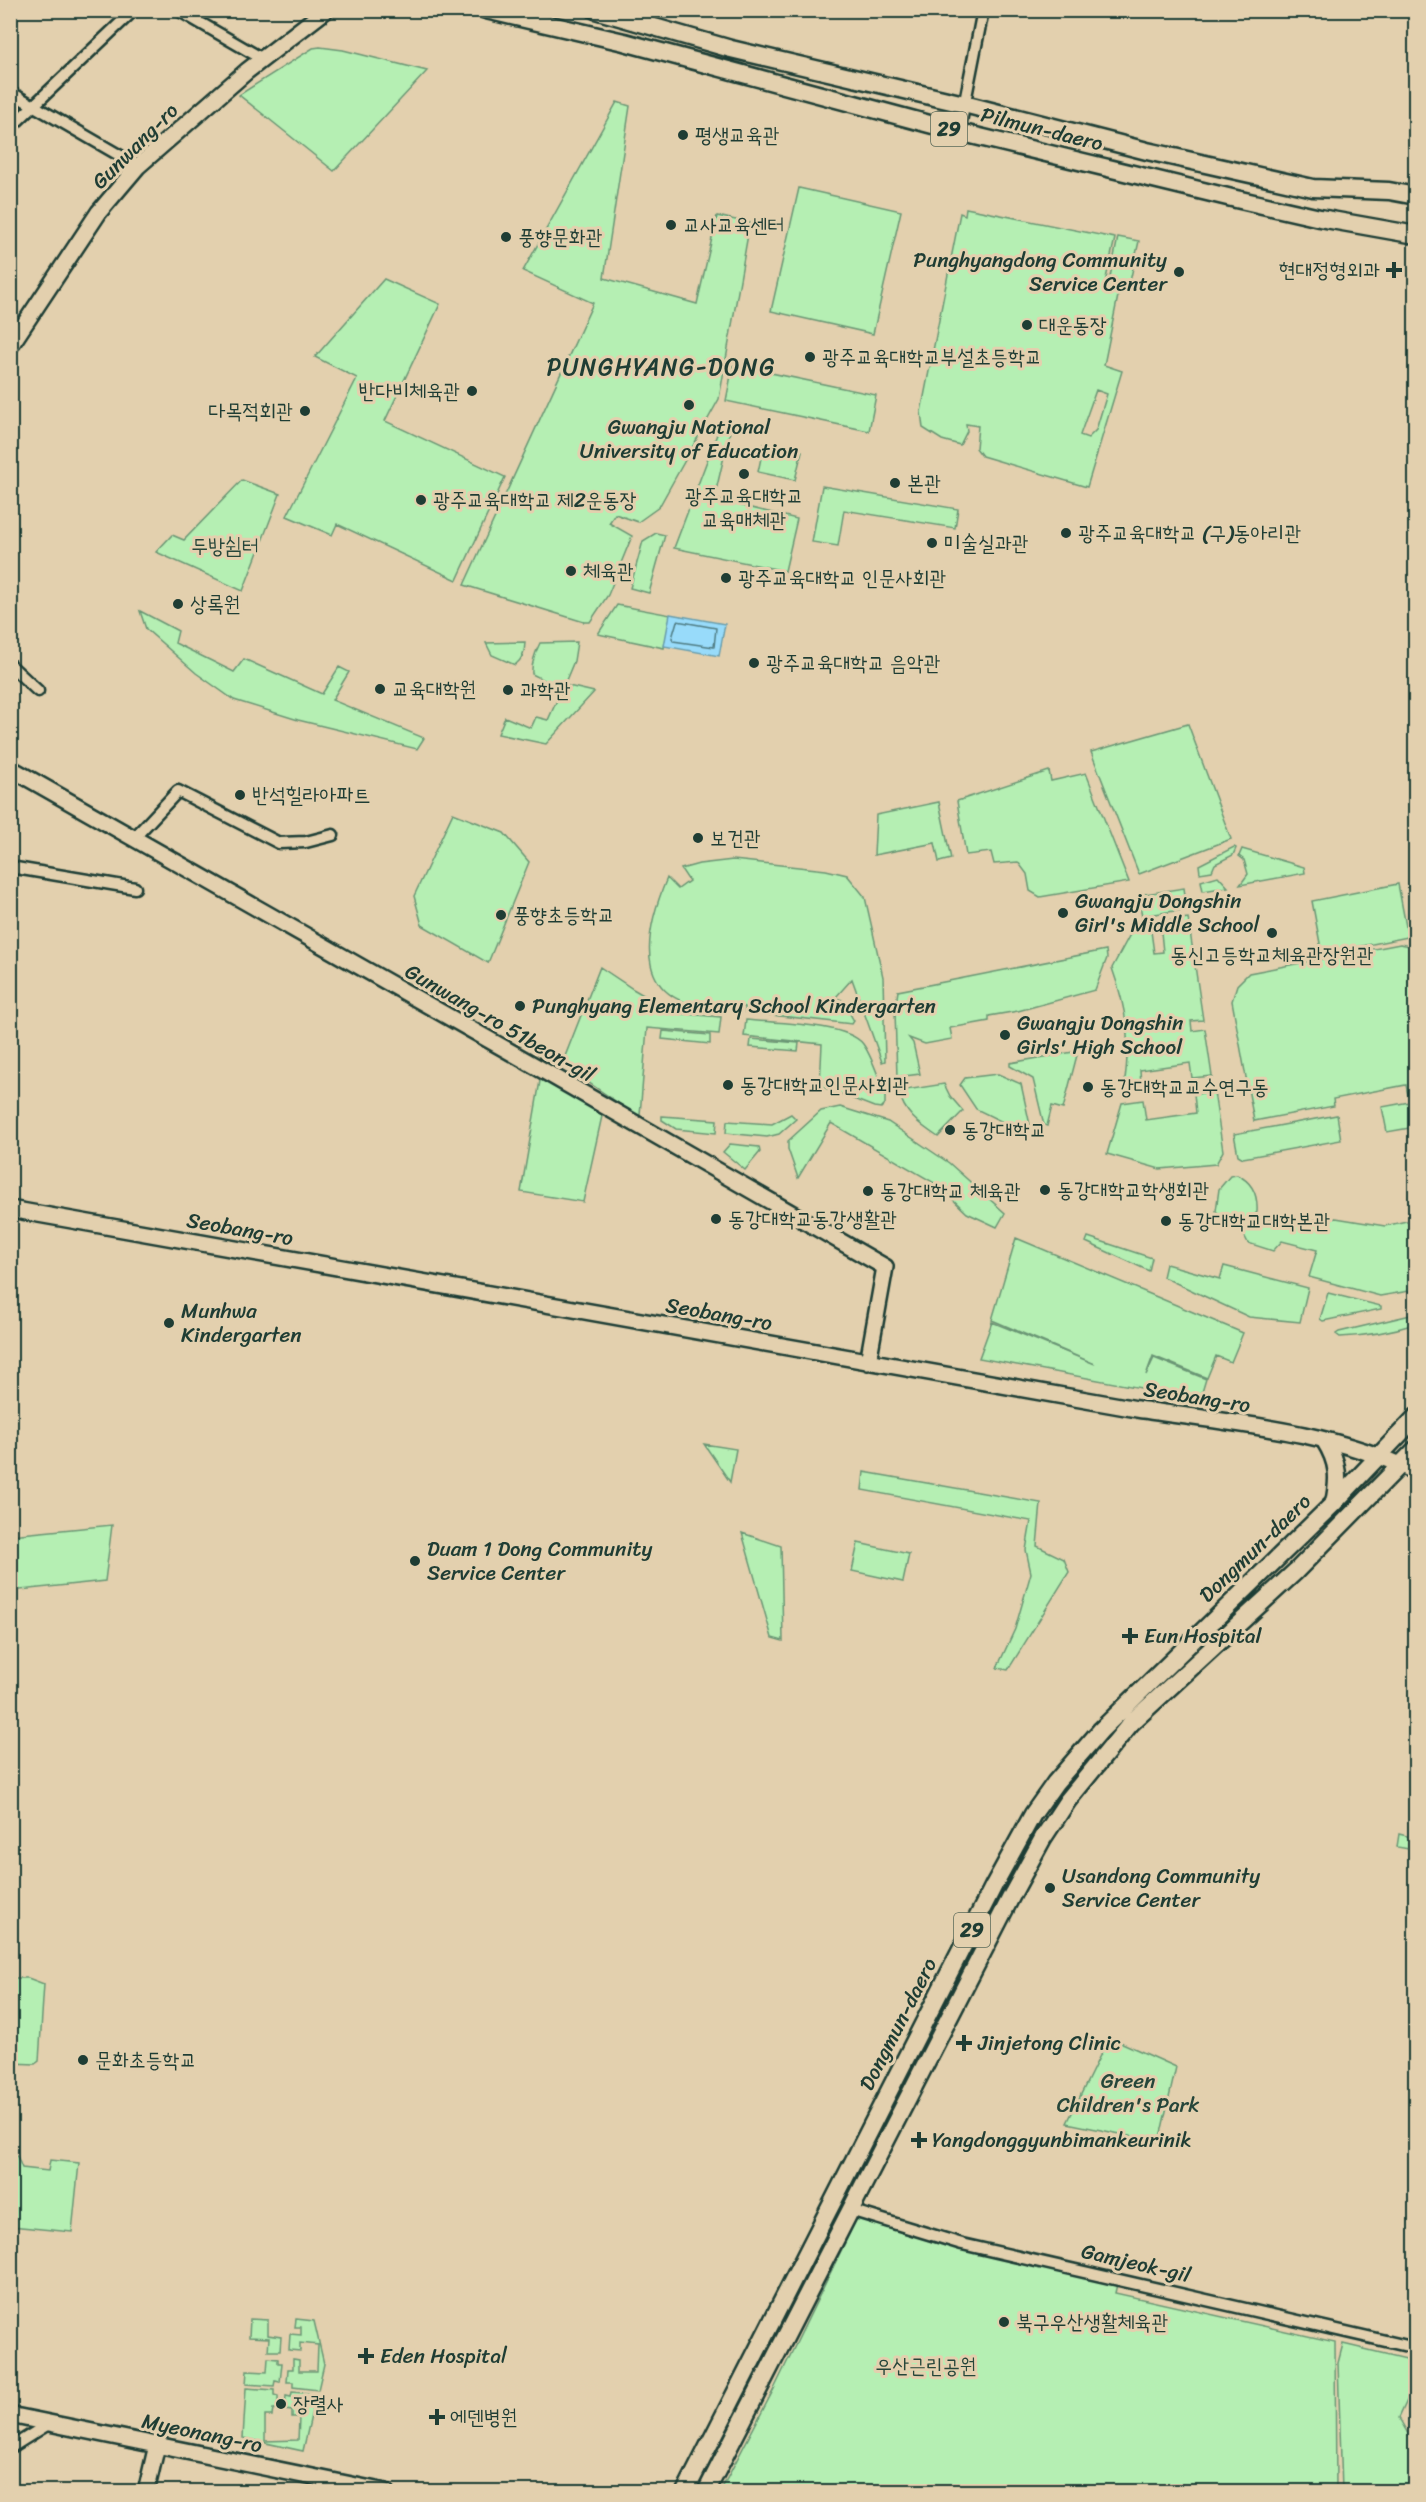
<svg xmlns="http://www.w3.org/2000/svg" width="1426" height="2502" font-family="Sriracha,'Poor Story',sans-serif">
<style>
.green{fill:#b5efb3;stroke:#6a9674;stroke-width:1.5;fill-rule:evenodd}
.water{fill:#98dbfa;stroke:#689cab;stroke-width:1.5}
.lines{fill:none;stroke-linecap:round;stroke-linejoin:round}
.shore{stroke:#4f7c83;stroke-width:1.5}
.street-casing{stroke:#1f3d34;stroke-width:15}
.secondary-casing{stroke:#1f3d34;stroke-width:20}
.primary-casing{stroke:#1f3d34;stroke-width:21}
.street{stroke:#e3d0ae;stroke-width:10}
.secondary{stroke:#e3d0ae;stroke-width:15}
.primary{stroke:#e3d0ae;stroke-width:16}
.poi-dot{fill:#1f3d34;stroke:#e3d0ae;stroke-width:2}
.labels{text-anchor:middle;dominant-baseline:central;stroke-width:6;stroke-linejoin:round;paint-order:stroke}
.shield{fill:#e3d0ae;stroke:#5a6959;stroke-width:1.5}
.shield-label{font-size:20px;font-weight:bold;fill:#1f3d34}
.street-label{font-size:21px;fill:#1f3d34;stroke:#e3d0ae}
.poi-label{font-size:21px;fill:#1f3d34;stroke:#e3d0ae;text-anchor:start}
.park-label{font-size:21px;fill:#26463a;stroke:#e3d0ae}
.quarter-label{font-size:24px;letter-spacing:1.5px;fill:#1f3d34;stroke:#e3d0ae}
</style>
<rect width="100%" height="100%" fill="#e3d0ae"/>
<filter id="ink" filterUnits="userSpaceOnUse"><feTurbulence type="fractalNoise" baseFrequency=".0167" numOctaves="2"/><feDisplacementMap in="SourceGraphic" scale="12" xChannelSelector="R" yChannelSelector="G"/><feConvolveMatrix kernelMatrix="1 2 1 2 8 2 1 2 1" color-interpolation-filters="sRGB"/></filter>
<g filter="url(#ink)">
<path class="green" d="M320 47 343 50 427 71 334 171 239 95 313 48Z
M617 102 630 106 604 278 697 304 717 216 750 223 719 399 659 507 638 522 615 514 609 523 632 536 608 595 590 622H584L464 585 593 303 523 271Z
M799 188 901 211 873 334 771 311Z
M966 208 1115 238 1105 283 1120 286 1104 365 1122 371 1087 487 982 456 976 448 978 426 966 424 967 431 960 445 942 440 923 428 921 412 960 213 965 215ZM1096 390 1107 394 1096 430 1088 438 1080 435Z
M1118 237 1139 241 1129 286 1109 282Z
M384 279 440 304 385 421 505 477 457 580 337 524 332 535 287 516 357 378 315 357Z
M733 365 876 395 869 431 726 401Z
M731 427 714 499 797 519 785 571 674 548 719 429Z
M764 444 802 451 795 480 758 472Z
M242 480 280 494 243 591 156 552 172 535 184 540Z
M822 486 958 509 955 528 844 510 838 546 812 542Z
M656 533 665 535 649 593 630 588 643 541Z
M617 605 671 615 664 648 598 634Z
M140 611 178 631 175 643 234 672 244 659 322 694 339 667 349 672 332 700 424 738 417 749 298 720 234 700 196 673 146 629Z
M525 642C525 651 522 660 515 665L492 655 486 643Z
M577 642 574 661 564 685 594 692 546 744 498 734 505 717 531 728 536 717 548 720 562 689 532 674C531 663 535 653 540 643Z
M1188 724 1231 839 1139 874 1091 752Z
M1049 771 1051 781 1086 773 1129 882 1040 897 1030 891 1027 874 1018 862 994 864 991 852 966 855 957 801Z
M939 802 951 859 939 862 935 843 874 855 876 815Z
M453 813 504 833 529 862 488 963 422 925 414 896Z
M1234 847 1236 848 1233 855 1215 864 1212 871 1200 873 1199 865Z
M1242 849 1304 867 1305 873 1240 885 1248 874 1244 860 1239 856Z
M733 860 826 870 847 875 865 897 883 977 885 1061 882 1062 852 979 835 998 842 1000 854 1021 852 1024 745 1012V1007L720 1005 719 1008C632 1005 642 938 667 878L678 889 689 881 681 869 699 864Z
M1218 876 1228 887 1203 891 1201 881Z
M1398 884 1408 937 1322 954 1312 901Z
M1184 888 1187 909 1142 916 1138 895Z
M1188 918 1203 1020 1191 1021 1192 1031 1205 1029 1212 1076 1192 1078 1190 1063 1140 1070 1141 1084 1124 1086C1131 1041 1127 1010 1112 968L1134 927 1150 924 1154 953 1163 952 1160 922Z
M1400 944 1415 947V1099L1409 1100 1406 1085 1333 1099 1334 1106 1254 1121 1232 1001 1237 985 1249 973Z
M1106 950 1107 958 1095 990 1018 1011 989 1016V1021L950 1028 952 1039 925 1044 909 1038 913 1043 920 1074 897 1077 895 1011 898 991Z
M600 967 633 989 674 1013 721 1017 719 1034 647 1028 640 1115 637 1116 562 1064Z
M746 1020C773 1023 847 1023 863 1044 873 1058 879 1079 885 1095V1104L881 1108 874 1107 820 1086 822 1044 744 1036Z
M663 1031 710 1035V1044L662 1039Z
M751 1039 799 1043 798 1051 750 1047Z
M1073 1052 1077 1055 1063 1109 1052 1106 1047 1126 1044 1125 1033 1079 1010 1066V1063Z
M542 1069 604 1107 583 1202 521 1192Z
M998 1074 1021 1084 1030 1125 1025 1131 1017 1129 976 1109 960 1085 965 1078Z
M944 1084 950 1096 963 1111 938 1137C920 1125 903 1113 899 1091Z
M1214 1092 1223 1151 1216 1164 1160 1169 1107 1154 1122 1103 1143 1100 1146 1120 1196 1113 1194 1094Z
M1415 1101V1127L1387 1132 1382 1107Z
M840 1107 888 1122 949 1163 1005 1213 997 1227 967 1213 938 1185 831 1123 798 1178 788 1149V1141L821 1111Z
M791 1114 796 1119 779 1134 767 1137 726 1133 727 1121 772 1124Z
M1337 1115 1341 1140 1243 1158 1238 1155 1234 1134Z
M662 1116 717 1120 716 1133 676 1129 662 1120Z
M730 1144 759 1147 760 1152 745 1170 723 1152Z
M1237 1175C1253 1182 1258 1195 1257 1212L1250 1220 1257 1217 1286 1223 1336 1218 1385 1226 1415 1219V1290L1380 1296 1309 1277 1317 1250 1282 1241 1273 1251 1248 1243 1239 1225 1241 1224 1225 1221 1216 1211 1219 1189 1230 1176Z
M1088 1237 1152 1258 1149 1271 1086 1242Z
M1016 1238 1243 1333 1231 1362 1216 1356 1207 1378 1153 1356 1146 1375 1154 1358 1206 1379 1200 1399 979 1358 992 1322 1095 1364 992 1320Z
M1166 1264 1220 1279 1224 1266 1308 1288 1300 1322 1249 1317 1163 1277Z
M1328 1293 1381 1306V1309L1323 1321 1320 1319Z
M1415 1314V1324C1390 1332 1366 1336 1340 1337L1336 1334 1339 1332Z
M704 1444 736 1449 730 1482Z
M864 1472 1041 1503 1037 1546 1064 1559 1069 1572 1008 1670 997 1668 1015 1629 1031 1573 1026 1550 1031 1521 862 1490Z
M112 1525 105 1581 11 1591V1535Z
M742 1533 781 1546 783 1641 772 1638Z
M858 1543 909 1554 903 1582 852 1571Z
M1399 1834 1415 1838V1850L1397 1847Z
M10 1978H28L44 1984 39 2061 35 2064 11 2063Z
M1109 2037 1176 2067 1159 2142 1067 2123Z
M10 2156H17L22 2168 48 2171 50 2160 79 2163 72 2232 11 2226Z
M857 2218 1117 2284 1115 2293 1335 2342 1336 2491 720 2492 775 2387Z
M250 2319 268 2320V2335L281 2337 280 2351H268L269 2338 249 2337Z
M296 2319 314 2321 324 2364 318 2390 293 2387V2382H287L288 2369H293V2359L299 2360V2371H317L318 2345 300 2343V2351L289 2350 290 2334 301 2335V2327H295Z
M1343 2344 1415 2361V2383L1399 2418 1415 2446V2491H1342L1338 2363Z
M268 2358 278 2359V2363H282L280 2382 275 2381 274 2386 246 2384 247 2371 267 2372Z
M246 2388 274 2390V2395L278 2396V2409H273L272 2416H265V2441L298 2440 299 2417H292V2411L285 2410 286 2396 291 2397 292 2392 316 2394 303 2451 243 2438Z"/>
<path class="water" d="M670 614 725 624 719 656 664 646Z"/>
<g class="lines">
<path class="shore" d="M677 621 716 628 714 647 673 641 672 638Z"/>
<g class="street-casing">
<path id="street" d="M178 10 261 58
M10 92 138 166
M10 128 134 10
M959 132 983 10
M10 665 38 691
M134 838 178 791 279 843 306 842 333 835
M10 867 135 888
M850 2210 962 2244 1416 2348
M10 2448 50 2423"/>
</g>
<g class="secondary-casing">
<path id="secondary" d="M10 346 99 212 138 166 247 71 326 10
M10 768 537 1067 885 1267 868 1362
M10 1209 1137 1409C1230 1423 1330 1430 1416 1472
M10 2415 386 2492
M146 2492 157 2445"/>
</g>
<g class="primary-casing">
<path id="primary" d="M486 10 624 42 959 132 1236 199 1320 218 1416 235
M595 10 731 49 964 104 1147 151 1313 188 1389 191 1416 196
M1325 1441C1339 1463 1339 1479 1334 1503
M685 2492 994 1885 1033 1814 1055 1783 1101 1730 1333 1504 1416 1417
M706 2492 1013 1893 1043 1838 1068 1800 1131 1723 1296 1571 1416 1449"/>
</g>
<use href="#street" class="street"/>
<use href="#secondary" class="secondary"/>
<use href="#primary" class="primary"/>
</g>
</g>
<g class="poi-dot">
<circle cx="683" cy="135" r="6"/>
<circle cx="671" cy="225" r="6"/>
<circle cx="506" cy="237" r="6"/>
<path d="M1391 261h6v6h6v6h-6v6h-6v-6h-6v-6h6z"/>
<circle cx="1179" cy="272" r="6"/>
<circle cx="1027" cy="325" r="6"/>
<circle cx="810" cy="357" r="6"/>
<circle cx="472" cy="391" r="6"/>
<circle cx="689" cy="405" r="6"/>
<circle cx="305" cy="411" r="6"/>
<circle cx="744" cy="474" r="6"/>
<circle cx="895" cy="483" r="6"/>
<circle cx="421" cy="500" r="6"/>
<circle cx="1066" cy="533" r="6"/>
<circle cx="932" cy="543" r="6"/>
<circle cx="571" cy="571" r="6"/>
<circle cx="726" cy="578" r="6"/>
<circle cx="178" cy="604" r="6"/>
<circle cx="754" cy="663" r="6"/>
<circle cx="380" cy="689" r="6"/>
<circle cx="508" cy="690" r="6"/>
<circle cx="240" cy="795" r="6"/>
<circle cx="698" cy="838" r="6"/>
<circle cx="1063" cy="913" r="6"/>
<circle cx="501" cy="915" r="6"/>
<circle cx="1272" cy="933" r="6"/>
<circle cx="520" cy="1006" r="6"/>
<circle cx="1005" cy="1035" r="6"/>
<circle cx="728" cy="1085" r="6"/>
<circle cx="1088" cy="1087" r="6"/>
<circle cx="950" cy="1130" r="6"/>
<circle cx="1045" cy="1190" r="6"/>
<circle cx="868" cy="1191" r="6"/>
<circle cx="716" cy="1219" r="6"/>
<circle cx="1166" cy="1221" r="6"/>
<circle cx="169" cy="1323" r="6"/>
<circle cx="415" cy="1561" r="6"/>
<path d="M1127 1627h6v6h6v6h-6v6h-6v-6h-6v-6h6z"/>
<circle cx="1050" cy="1888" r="6"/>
<path d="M961 2034h6v6h6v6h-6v6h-6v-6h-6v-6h6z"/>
<circle cx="83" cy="2060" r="6"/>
<path d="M916 2131h6v6h6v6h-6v6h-6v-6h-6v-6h6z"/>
<circle cx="1004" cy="2322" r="6"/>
<path d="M363 2347h6v6h6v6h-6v6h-6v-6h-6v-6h6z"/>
<circle cx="281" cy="2404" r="6"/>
<path d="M434 2408h6v6h6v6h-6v6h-6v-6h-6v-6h6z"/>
</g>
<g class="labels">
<g class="shield">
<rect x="931" y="112" width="36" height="34" rx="4.5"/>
<rect x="954" y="1913" width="36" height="34" rx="4.5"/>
</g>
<g class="shield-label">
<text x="949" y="129">29</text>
<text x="972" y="1930">29</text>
</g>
<g class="street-label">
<text transform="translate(1042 129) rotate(14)">Pilmun-daero</text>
<text transform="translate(135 146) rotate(-45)">Gunwang-ro</text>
<text transform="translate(500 1023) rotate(30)">Gunwang-ro 51beon-gil</text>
<text transform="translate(240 1229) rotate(10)">Seobang-ro</text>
<text transform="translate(719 1314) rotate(10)">Seobang-ro</text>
<text transform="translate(1197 1397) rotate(9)">Seobang-ro</text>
<text transform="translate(1255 1548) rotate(-44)">Dongmun-daero</text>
<text transform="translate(898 2024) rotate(-63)">Dongmun-daero</text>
<text transform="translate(1136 2263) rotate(13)">Gamjeok-gil</text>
<text transform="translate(202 2433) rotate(12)">Myeonang-ro</text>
</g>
<g class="poi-label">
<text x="695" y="135">평생교육관</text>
<text x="683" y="225">교사교육센터</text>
<text x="518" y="237">풍향문화관</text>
<text x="1167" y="260" text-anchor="end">Punghyangdong Community<tspan x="1167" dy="24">Service Center</tspan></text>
<text x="1380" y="270" text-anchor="end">현대정형외과</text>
<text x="1039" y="325">대운동장</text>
<text x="822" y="357">광주교육대학교부설초등학교</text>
<text x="460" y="391" text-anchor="end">반다비체육관</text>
<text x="293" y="411" text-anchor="end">다목적회관</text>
<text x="689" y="427" text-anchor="middle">Gwangju National<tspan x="689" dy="24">University of Education</tspan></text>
<text x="907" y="483">본관</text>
<text x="744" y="496" text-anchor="middle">광주교육대학교<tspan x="744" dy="24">교육매체관</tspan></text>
<text x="433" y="500">광주교육대학교 제2운동장</text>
<text x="1078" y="533">광주교육대학교 (구)동아리관</text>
<text x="944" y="543">미술실과관</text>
<text x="583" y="571">체육관</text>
<text x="738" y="578">광주교육대학교 인문사회관</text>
<text x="190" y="604">상록원</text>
<text x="766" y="663">광주교육대학교 음악관</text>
<text x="392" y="689">교육대학원</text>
<text x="520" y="690">과학관</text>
<text x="252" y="795">반석힐라아파트</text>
<text x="710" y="838">보건관</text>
<text x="1075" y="901">Gwangju Dongshin<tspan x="1075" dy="24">Girl's Middle School</tspan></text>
<text x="513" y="915">풍향초등학교</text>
<text x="1272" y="955" text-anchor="middle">동신고등학교체육관장원관</text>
<text x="532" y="1006">Punghyang Elementary School Kindergarten</text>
<text x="1017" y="1023">Gwangju Dongshin<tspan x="1017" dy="24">Girls' High School</tspan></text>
<text x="740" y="1085">동강대학교인문사회관</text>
<text x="1100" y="1087">동강대학교교수연구동</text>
<text x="962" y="1130">동강대학교</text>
<text x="1057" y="1190">동강대학교학생회관</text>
<text x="880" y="1191">동강대학교 체육관</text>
<text x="728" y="1219">동강대학교동강생활관</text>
<text x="1178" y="1221">동강대학교대학본관</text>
<text x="181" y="1311">Munhwa<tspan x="181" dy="24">Kindergarten</tspan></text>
<text x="427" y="1549">Duam 1 Dong Community<tspan x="427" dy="24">Service Center</tspan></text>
<text x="1144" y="1636">Eun Hospital</text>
<text x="1062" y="1876">Usandong Community<tspan x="1062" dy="24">Service Center</tspan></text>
<text x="978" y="2043">Jinjetong Clinic</text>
<text x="95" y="2060">문화초등학교</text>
<text x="932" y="2140">Yangdonggyunbimankeurinik</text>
<text x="1016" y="2322">북구우산생활체육관</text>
<text x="380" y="2356">Eden Hospital</text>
<text x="293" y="2404">장렬사</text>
<text x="450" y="2417">에덴병원</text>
</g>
<g class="park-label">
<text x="225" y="546">두방쉼터</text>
<text x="1128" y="2081">Green<tspan x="1128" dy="24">Children's Park</tspan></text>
<text x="926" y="2366">우산근린공원</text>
</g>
<g class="quarter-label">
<text x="661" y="367">PUNGHYANG-DONG</text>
</g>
</g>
<rect width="1426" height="2502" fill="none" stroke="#e3d0ae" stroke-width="36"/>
<rect x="18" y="18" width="1390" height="2466" fill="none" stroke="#1f3d34" stroke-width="2" filter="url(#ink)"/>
</svg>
